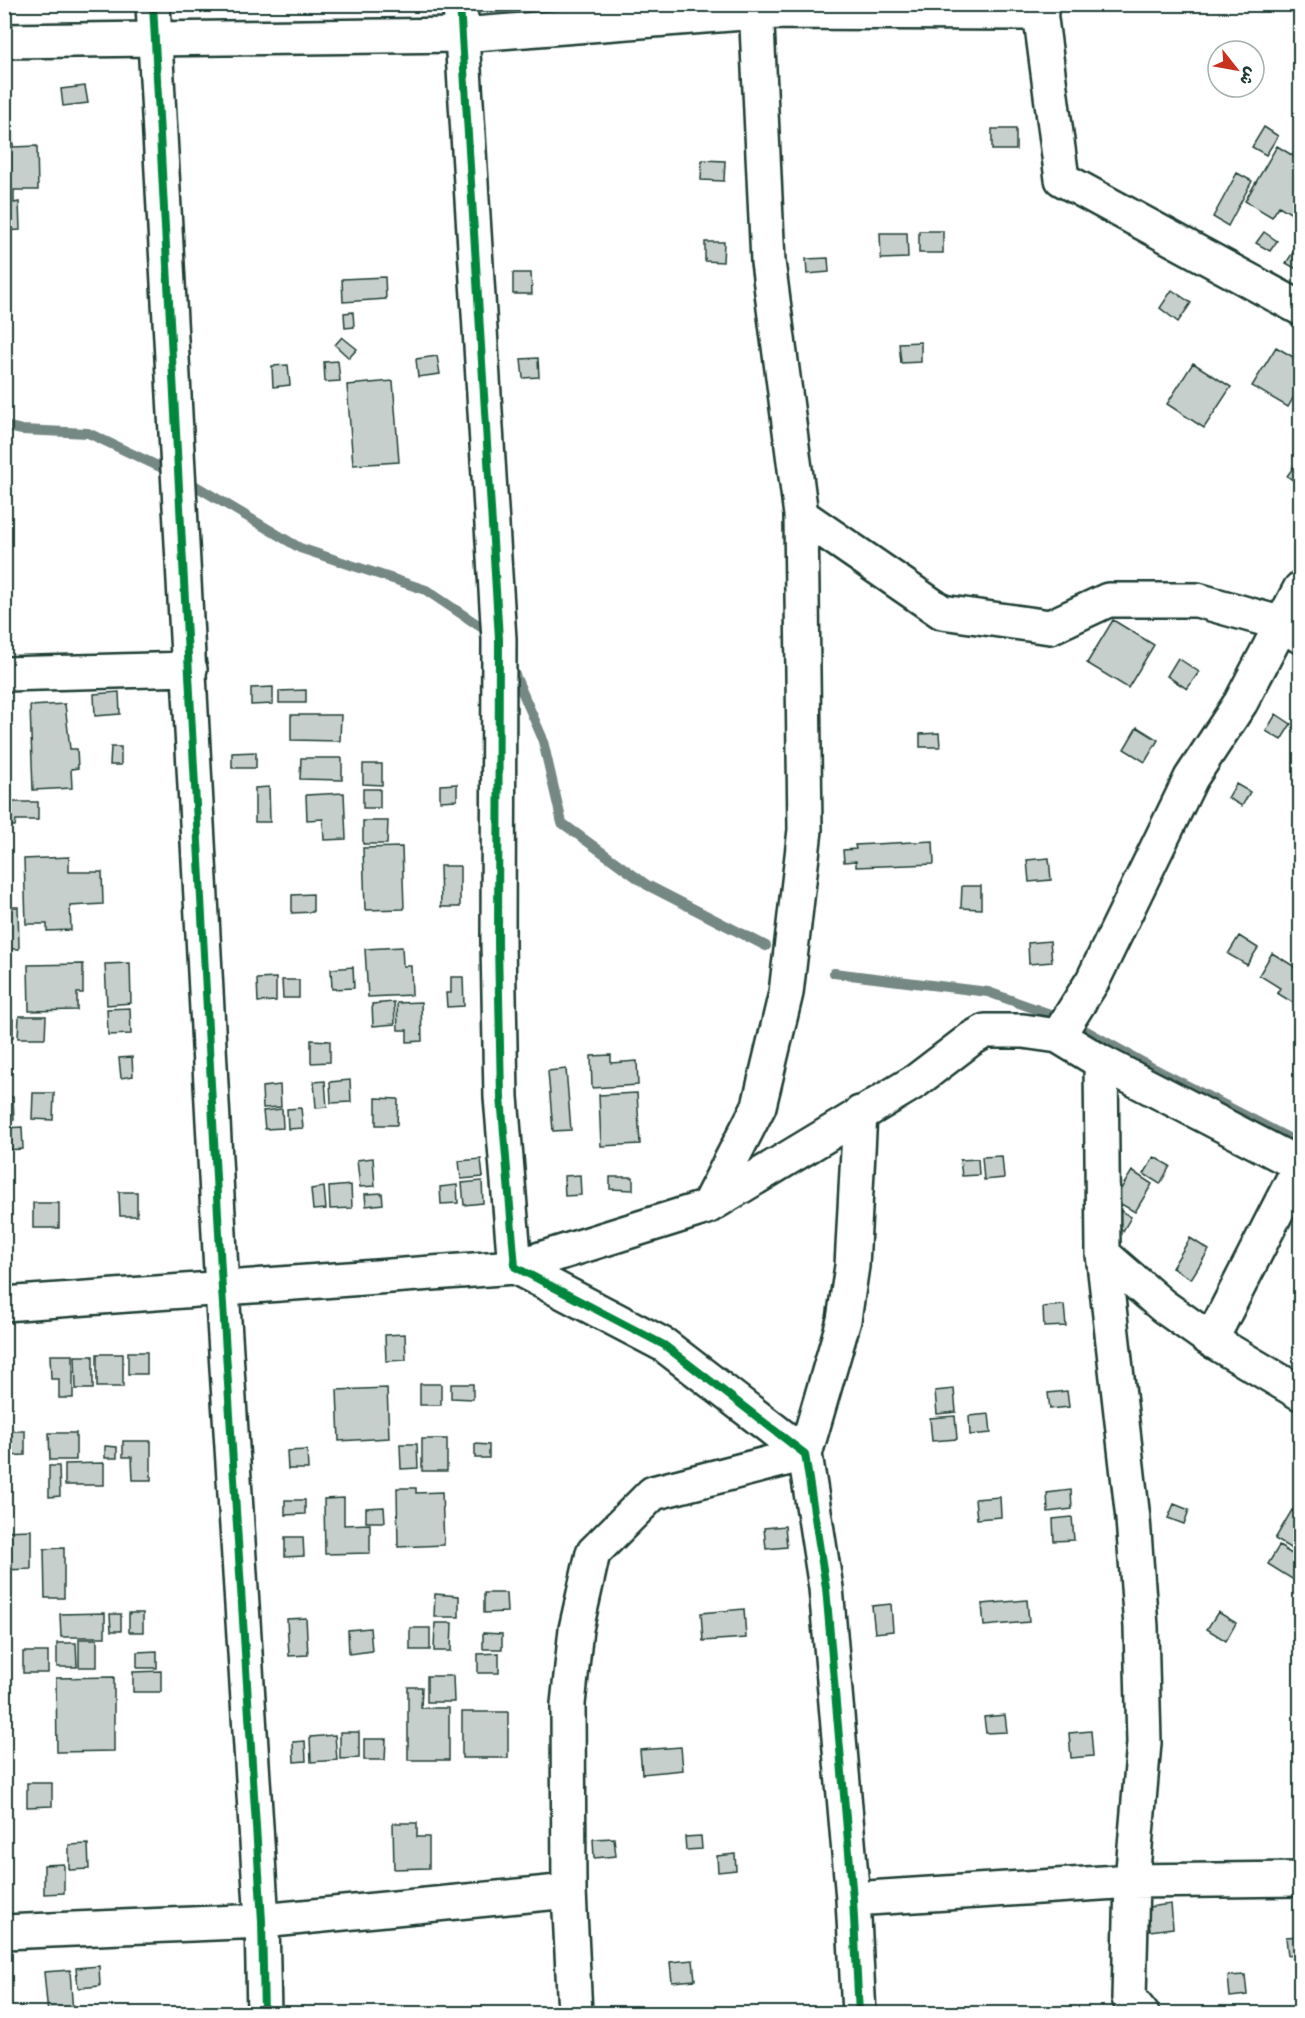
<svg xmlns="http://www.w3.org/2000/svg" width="1305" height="2018" font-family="Dekko,'Playpen Sans Arabic',sans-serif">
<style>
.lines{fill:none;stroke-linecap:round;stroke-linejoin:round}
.stream{stroke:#758883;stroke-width:10}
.building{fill:#c7cfcc;stroke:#1f3d34;stroke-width:1.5}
.minor-casing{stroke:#1f3d34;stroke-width:38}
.minor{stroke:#fff;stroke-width:33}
.cycleway-casing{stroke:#fff;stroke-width:11}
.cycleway{stroke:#00873e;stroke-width:8}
</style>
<rect width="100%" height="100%" fill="#fff"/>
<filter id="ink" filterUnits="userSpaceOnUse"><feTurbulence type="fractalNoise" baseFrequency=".0167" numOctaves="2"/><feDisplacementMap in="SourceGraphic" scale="12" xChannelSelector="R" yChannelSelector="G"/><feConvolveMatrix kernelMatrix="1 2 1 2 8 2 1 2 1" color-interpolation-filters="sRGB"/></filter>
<g filter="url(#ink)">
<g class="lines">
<path class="stream" d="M4 426 22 430 88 433 179 476 300 548 426 590 493 635
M511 666 542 737 562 823 647 885 766 946
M834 973 988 992 1067 1020 1153 1068 1300 1144"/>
</g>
<path class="building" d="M85 86 88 103 63 106 61 89Z
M12 124 13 147 37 146 38 190H14V203L19 202 20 230 4 231V125Z
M1264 127 1278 136 1266 155 1252 147Z
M992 129H1016V150H992Z
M1277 146 1300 160V219L1279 206 1272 217 1245 201Z
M702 160 725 161 724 181 701 180Z
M1237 173 1252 181 1228 226 1213 217Z
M919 231H943V253H919Z
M1264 232 1277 241 1270 251 1256 243Z
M880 233H907L908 258 881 259Z
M705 242H724L723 262 705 261Z
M1298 245 1300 246V271L1286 263Z
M828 258 829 272 807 274 806 259Z
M513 273H531L532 294H513Z
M385 277 386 299 343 302 342 279Z
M1172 290 1191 303 1178 322 1160 308Z
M353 312 354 327 345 328 344 313Z
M342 337 357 349 349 358 335 345Z
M921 342V362L901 363 899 343Z
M1276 347 1300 361V386L1288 407 1252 386Z
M437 356 440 374 418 377 416 359Z
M538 358 539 377 523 378 521 359Z
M338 361 340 381 325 382 324 362Z
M1193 363 1231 387 1204 428 1167 404Z
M288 365 290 385 273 387 272 366Z
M393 381 399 462 353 465 347 385Z
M1298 461 1300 462V485L1287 476Z
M1113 620 1154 645 1128 688 1087 663Z
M1178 658 1199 672 1187 689 1167 676Z
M273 687V704L251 705V688Z
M306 690V703H279V691Z
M119 692 120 714 95 716 94 694Z
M65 704 70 749H77L78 768 71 769 72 788 33 790 30 706Z
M1276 714 1291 724 1281 740 1266 731Z
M291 715H341L340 741 291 740Z
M1137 727 1158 740 1145 762 1124 749Z
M939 733 940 747H920V734Z
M111 747H121V765H110Z
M256 752V768H232V753Z
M301 758H342V780L300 779Z
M363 764H382V785L363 784Z
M457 784V800L440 801V785Z
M1236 784 1250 792 1242 806 1228 798Z
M269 787 270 822H255V788Z
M363 789H380V808H363Z
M344 793 346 839 324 840 323 819 307 820 306 795Z
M4 802H38V820H16L15 826H4Z
M363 821H388L387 844H363Z
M933 841 934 864 856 867V861L844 862 843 850 856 849 855 845Z
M402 847 404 909 365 910 363 848Z
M69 857V872H102L103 904 70 906 71 930 47 931V924H26L24 859Z
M1049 858 1051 880 1029 882 1027 860Z
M440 866H460V907H441Z
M962 886H981V909L961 908Z
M313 894V912L292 913V895Z
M4 907H18L19 949H4Z
M1239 936 1258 948 1247 965 1228 954Z
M1050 941 1052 962 1029 964 1028 943Z
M402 947 403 966H411L412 995 368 997 365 949Z
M1272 953 1300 970V994L1295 1004 1277 993 1280 988 1259 975Z
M130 963 131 1003 107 1005 105 964Z
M83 964V993H77V1010L29 1011 28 965Z
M353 967 354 988 332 989 331 969Z
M451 977H463L464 1006 447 1007 446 993H451Z
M276 978V1001L258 1002 257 979Z
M282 980H299V998H283Z
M4 995H9L10 1015H4Z
M394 1002 395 1024 373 1026 372 1004Z
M421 1002 422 1041 407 1042V1030H398L397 1003Z
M130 1008 131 1034 108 1035 107 1009Z
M19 1016H46L45 1038H18Z
M4 1019H13V1038H4Z
M311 1040 330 1041V1062L311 1063Z
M611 1055V1063L637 1061 638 1085 592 1088 591 1056Z
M132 1057 133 1076 121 1078 119 1058Z
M566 1069 571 1130 553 1131 548 1071Z
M350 1080 351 1102 331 1103 330 1082Z
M325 1081 327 1107 316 1108 314 1082Z
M280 1085 281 1107 263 1108 262 1087Z
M33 1093H54L53 1120 32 1119Z
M637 1093 640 1144 601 1146 599 1095Z
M4 1097H13L14 1120 4 1121Z
M376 1098 398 1099 397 1125H376Z
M301 1108 303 1128 288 1129 287 1109Z
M282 1109 283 1128 265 1129 263 1111Z
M22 1127 23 1149 4 1150V1128Z
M1002 1156 1004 1178 984 1180 982 1157Z
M1154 1157 1170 1166 1160 1184 1144 1174Z
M373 1158 375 1186 360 1187 357 1160Z
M481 1159 483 1177 461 1179 459 1161Z
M978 1159 979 1175 962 1176 960 1160Z
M1132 1171 1152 1184 1135 1212 1114 1200Z
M580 1175 581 1195 565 1196 564 1176Z
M610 1177H633V1190L610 1189Z
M482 1181 483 1203 464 1205 462 1183Z
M351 1185 352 1208 330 1209 329 1187Z
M457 1185 458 1203 441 1204 440 1187Z
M324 1187 326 1209 313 1210 311 1189Z
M119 1192H137V1216H120Z
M382 1193 383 1204 366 1206 365 1194Z
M33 1203H59V1228H33Z
M1115 1207 1131 1217 1123 1231 1106 1221Z
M1190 1238 1209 1250 1191 1279 1172 1268Z
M1064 1305 1066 1326 1044 1327 1043 1307Z
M405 1334 406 1360 386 1361 385 1335Z
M128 1352H147V1374H128Z
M97 1354H123V1387H97Z
M50 1355H73V1398H59V1379H51Z
M75 1356H93V1389H76Z
M420 1384H441V1405H420Z
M451 1384H473V1399L451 1398Z
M387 1388 389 1438 339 1441 337 1390Z
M954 1389 956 1412 937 1414 935 1391Z
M1067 1391 1069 1407 1050 1409 1048 1393Z
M989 1414 991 1433 970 1435 969 1416Z
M955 1416 957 1439 932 1441 930 1418Z
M4 1431H25V1455L4 1456Z
M49 1433H76V1460H50Z
M422 1439H447V1471H422Z
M123 1441H151V1480H133L132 1457H123Z
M400 1444H417L418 1468 401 1469Z
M475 1444 489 1445V1458H475Z
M105 1446 117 1447V1458H105Z
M307 1450 308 1469H288L287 1451Z
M104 1463V1485H65V1464Z
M49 1466H59L60 1496 49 1497Z
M397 1488H416V1493L442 1492 444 1545 398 1547Z
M1071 1490 1072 1509 1048 1512 1047 1493Z
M1000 1497 1001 1517 977 1519 975 1499Z
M344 1498V1525L370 1524V1553L325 1554 324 1499Z
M285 1500H305V1514L285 1515Z
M1174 1504 1189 1510 1184 1524 1168 1518Z
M384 1507 385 1522H366V1508Z
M1292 1510 1300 1515V1554L1275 1539Z
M1072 1517 1074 1540 1054 1541 1053 1519Z
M785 1526 787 1547 766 1549 764 1528Z
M31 1530V1569L4 1570V1531Z
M285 1537H303L304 1556 285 1557Z
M1279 1546 1300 1559V1584L1268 1564Z
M64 1548V1598H45L44 1549Z
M484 1593H506L507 1612 484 1613Z
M435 1594 459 1596V1617H434Z
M1027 1600 1029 1622 984 1626 982 1604Z
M891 1604 893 1631 875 1633 872 1606Z
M744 1609 746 1638 703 1641 701 1613Z
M1218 1612 1236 1623 1226 1641 1207 1629Z
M105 1613V1637H61L60 1614Z
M129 1613H143V1632H129Z
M110 1614H121V1631H111Z
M306 1618 308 1655 289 1656 287 1619Z
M435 1623H452L451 1651H434Z
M370 1628 372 1651 349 1654 348 1630Z
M410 1628H430V1650H410Z
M483 1633 502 1634V1649H483Z
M79 1639H97V1667H79Z
M57 1643H76L77 1667H57Z
M157 1651V1668H137V1652Z
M23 1652H48V1673H23Z
M499 1653V1673H478V1654Z
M161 1671V1692H133V1672Z
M427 1676H453L454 1702H427Z
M114 1677V1751L57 1752 56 1678Z
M408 1687H422L421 1708H449V1760H408Z
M462 1712H508V1758H462Z
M1005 1715 1007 1732 986 1733 984 1717Z
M1091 1731 1093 1756 1071 1758 1069 1733Z
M340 1732H359V1758L340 1759Z
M335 1735 337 1760 311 1762 310 1737Z
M364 1739H386L385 1760H364Z
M305 1741 306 1761 294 1762 293 1742Z
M681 1747 683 1770 642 1774 640 1750Z
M27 1783H52V1806L27 1807Z
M393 1823H417V1837H429V1868L394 1869Z
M701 1836 702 1849 686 1850 685 1837Z
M614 1838 616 1856 594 1858 593 1839Z
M88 1844 89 1869 69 1870V1845Z
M735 1854 736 1870 718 1872 717 1856Z
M64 1864V1893L44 1894V1865Z
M1171 1904 1173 1928 1150 1931 1148 1907Z
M1300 1936V1954L1288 1956 1286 1937Z
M693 1960 695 1980 672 1982 670 1962Z
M99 1966 100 1986 78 1988 76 1968Z
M70 1970 73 2014H48L44 1972Z
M1245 1975 1247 1995 1230 1997 1228 1976Z"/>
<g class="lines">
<g class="minor-casing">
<path id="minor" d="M153 4 222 1289 262 1921 264 2014
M460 4 499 639 498 944 501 1097 515 1267 664 1345 805 1454 826 1588 853 1899 859 2014
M1039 4 1062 179 1300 308
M4 41 461 35 756 12 1041 13
M801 515 942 612 1050 627 1108 600H1197L1283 624 1300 636
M4 674 190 669
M1058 1036 1093 980 1191 778 1241 702 1300 589
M1101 1062 1103 1254 1163 1306 1211 1340 1300 1393
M707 1207 759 1106 786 993 805 830 801 515 768 262 756 4
M1103 1254 1133 1519 1141 1627 1144 1743 1132 1881 1129 1998 1142 2014
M4 1304 515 1267 707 1207 916 1081 971 1039 985 1031H1023L1058 1036 1101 1062 1300 1165
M1211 1340 1300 1166
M853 1899 1132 1881 1300 1879
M4 1932 262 1921 569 1891
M575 2014 569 1891 568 1704 576 1629 593 1553 653 1493 805 1454 844 1320 852 1266 860 1113"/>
</g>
<use href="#minor" class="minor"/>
<g class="cycleway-casing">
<path id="cycleway" d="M153 4 222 1289 262 1921 264 2014
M460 4 499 639 498 944 501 1097 515 1267 664 1345 805 1454 826 1588 853 1899 859 2014"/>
</g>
<use href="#cycleway" class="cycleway"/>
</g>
</g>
<rect width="1305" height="2018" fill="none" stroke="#fff" stroke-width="24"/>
<rect x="12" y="12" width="1281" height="1994" fill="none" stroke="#1f3d34" stroke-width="2" filter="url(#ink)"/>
<g transform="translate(1236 69) rotate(121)"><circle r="28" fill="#ffffff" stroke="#a5b1ae" stroke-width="1.5"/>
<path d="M0-4.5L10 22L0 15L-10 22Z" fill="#c8321e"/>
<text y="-9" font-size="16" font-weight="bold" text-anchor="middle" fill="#1f3d34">ش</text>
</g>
</svg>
